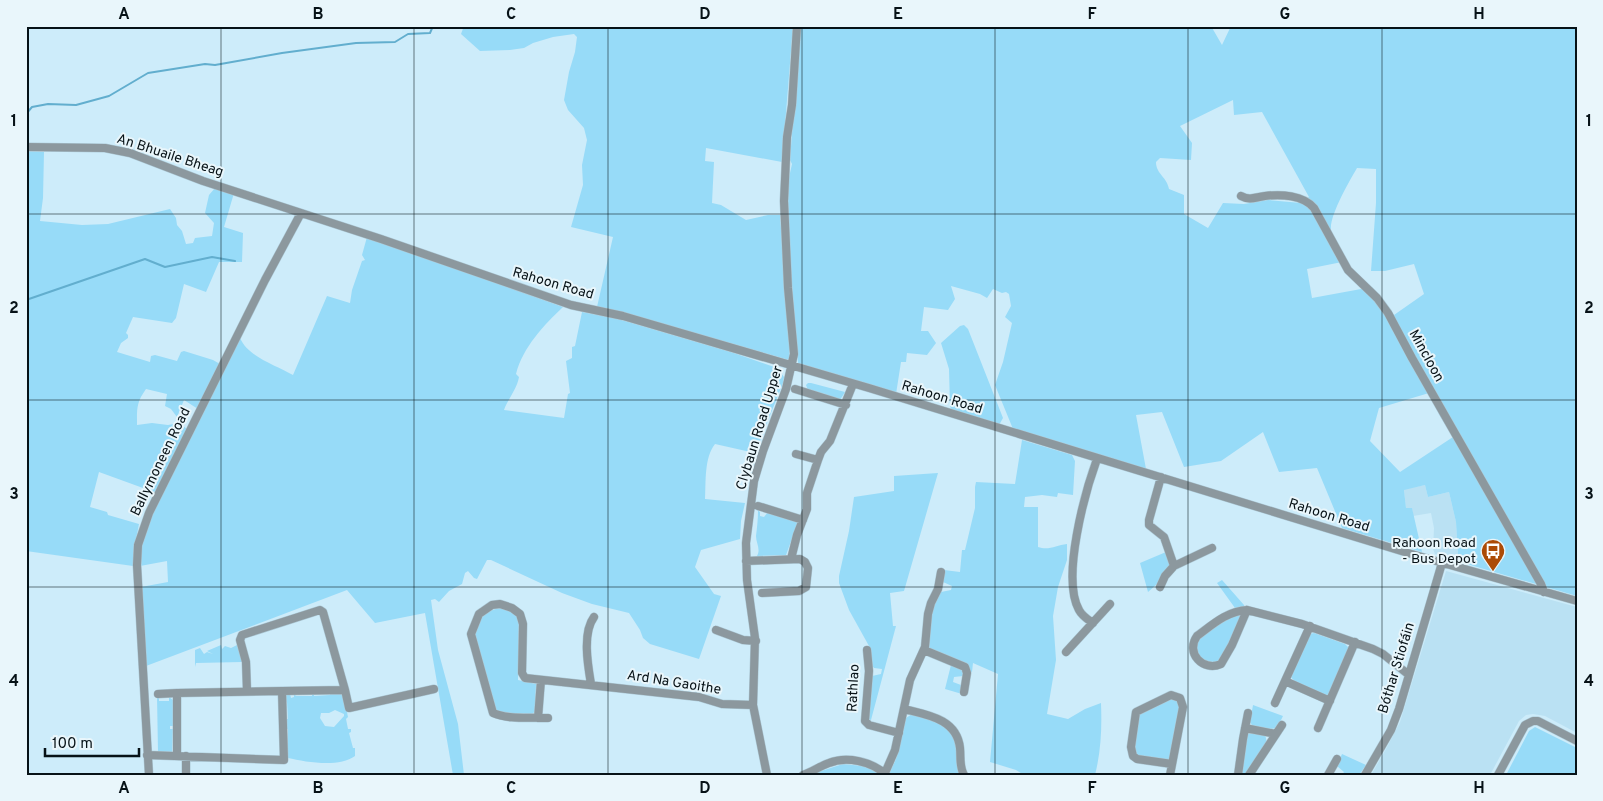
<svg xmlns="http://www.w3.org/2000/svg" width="1603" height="801" font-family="Overpass,sans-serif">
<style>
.built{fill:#bae1f3}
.green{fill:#97dbf8;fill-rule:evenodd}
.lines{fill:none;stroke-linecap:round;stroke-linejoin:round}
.stream{stroke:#62aece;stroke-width:2}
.minor-casing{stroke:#adc9d6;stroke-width:9}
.minor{stroke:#8c989e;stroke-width:8}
.grid{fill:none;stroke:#071217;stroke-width:1;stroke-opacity:0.55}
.labels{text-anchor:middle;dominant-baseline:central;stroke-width:4;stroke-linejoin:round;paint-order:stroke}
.street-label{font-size:14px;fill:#071217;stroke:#e9f6fb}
.poi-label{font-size:14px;fill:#071217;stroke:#e9f6fb;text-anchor:end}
.neatline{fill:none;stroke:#071217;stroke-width:2}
.grid-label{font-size:16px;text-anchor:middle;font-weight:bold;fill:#071217}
</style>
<rect width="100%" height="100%" fill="#cdecfa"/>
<path class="built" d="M1425 485 1428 497 1449 492 1456 522 1458 555 1450 554 1445 556 1435 554 1433 549 1434 528 1431 513 1413 516 1412 508 1406 509 1404 489Z
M1446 571 1577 607V733L1545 716 1533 714 1526 715 1519 721 1490 775H1371L1386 749 1400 722Z"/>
<path class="green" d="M464 26H793L782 162 706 148 705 161 714 162 712 203 721 205 746 220 768 215H780L790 345 789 360 625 313 597 307 613 237 571 227 583 185 582 165 587 140 584 128 568 110 564 100 569 72 575 52 577 37 574 34 553 37 533 43 524 48 510 50 480 51 461 34Z
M800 26H1211L1222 45 1231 26H1577V596L1460 562 1458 555 1456 522 1449 492 1428 497 1425 485 1404 490 1406 508H1412L1422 552 1342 528 1317 468 1279 472 1263 432 1221 461 1184 467 1162 412 1136 415 1146 469 1013 429 995 385 1003 362 1012 323 1005 317 1011 306 1009 294 1006 292 1002 293 993 289 987 298 980 294 951 286 955 299 948 310 924 307 921 331H928L936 343 927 355 907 353 906 362H901L896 394 799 366 798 362 787 221 788 182 792 164 790 160ZM1233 100 1234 115 1262 112 1309 197 1301 203 1268 200 1244 204 1223 203 1208 228 1184 214V195L1169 189C1167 177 1156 174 1156 162L1160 158 1191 160 1192 143 1180 126ZM1357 168 1376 169V203L1371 271H1385L1414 264 1424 294 1394 315 1372 287 1312 298 1307 269 1347 261C1341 252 1332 241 1331 230 1329 216 1350 180 1357 168ZM1429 393 1440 416 1453 437 1400 472 1370 441 1379 408Z
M26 151 44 152 43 198 40 221 82 225 108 224 170 209 176 218 177 225 182 231 186 244 193 243 195 238 212 236 214 223 205 213 209 195 215 188 234 193 224 227 243 233 242 262H219L206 292 184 284 176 318 172 323 133 317 126 333 128 335V338L121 343 117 352 150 362 151 356 155 355 177 361 181 352 184 351 213 360 220 364 198 409 184 400 177 417 171 409 165 406 167 394 146 389C136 403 137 409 137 425L152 423 168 425 179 423 187 429 157 489 154 492 99 472 90 507 107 512 108 515 139 524 133 555V566L26 551Z
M367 237 563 307C544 325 523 347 516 374L519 377C517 389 508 399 504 410L564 418 568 394 570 393 566 361 572 358V347L575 346 582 312 618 319 734 353 777 368 784 377 783 383 755 453 715 444C704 458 706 482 705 499L745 503 741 521 740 539 701 550 695 567 714 594 721 596 699 659 650 644 643 638 640 630 629 613 592 604 562 593 491 560H487L477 579 474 578 468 571 465 573 462 584 449 591 439 602 435 599 431 600 438 650 458 724 464 775H453L425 613 375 623 347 590 146 666 141 587 168 582 167 561 140 566 139 553 146 528 240 338C248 357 276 365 293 375L327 296 350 303 352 290 362 261 365 260 362 255Z
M964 325 968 329 1003 418 999 425 952 411 950 406 949 369 941 343 960 326Z
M808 383H811L845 392 840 400 826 396 825 394 808 390 806 385Z
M1022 440 1072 455 1075 461 1073 495 1058 493 1057 497 1042 495 1025 497 1024 507H1038V547C1049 551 1056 545 1067 544V560L1058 587 1053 616 1056 660 1047 714 1068 719 1085 709 1101 703C1102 728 1101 751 1095 775H1024L1016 770 990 762 998 674 973 663 972 672 970 671 929 648 932 610 941 592 951 590 952 586 943 582 944 570 960 572 962 550H965L975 508V487L976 482 1015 484Z
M938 473 904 591 890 593 893 626H896L871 720 868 719 872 676 881 674 882 669 874 668 871 664V649L863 648V647L869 646 849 610 839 583V576L849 531 854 497 894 491V476Z
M756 509 760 512V516L764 517 768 512 798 522 786 555 757 556C761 549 756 543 756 536 757 528 758 519 758 511Z
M1166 552 1170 566 1158 583 1148 592 1140 563Z
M1222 580 1244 605V607L1235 608 1217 583Z
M503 608 515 613 519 622 518 680 536 684 535 712 531 714 496 712C493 700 474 638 475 631 479 617 489 608 503 608Z
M1241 614 1231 639 1220 661 1209 663 1198 656 1196 647 1199 638 1229 617Z
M1314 633 1345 644 1349 648 1328 696C1317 695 1297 686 1291 677L1310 634Z
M221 645 222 649 225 646 231 648 237 645 242 662 196 663 195 667V650L200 648 204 654 207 652 213 654 207 651Z
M951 665 963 671V676L954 677 953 682 961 685 962 694 945 689Z
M330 692C348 692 345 702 348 717L346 719 348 729H351V732L349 733 353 748H355V756C339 768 306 762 288 758L286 746H288V729H286L285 719H288L287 702H285L286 695 290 694 291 698 294 697V694L296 696H312V693H314V696L330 695ZM335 710 344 714V716L334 727 325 726 320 718 321 713H329Z
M157 696H159V701H169V697L173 700V726H170V729H173L172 752H158Z
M1170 697 1178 700 1181 708 1170 759 1167 760 1137 756 1134 754 1138 717 1140 713Z
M1253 705 1283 716 1277 728 1269 729 1252 725 1250 722Z
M912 714C957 727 954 731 961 775H890V772L896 759 906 718Z
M1535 727 1577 748V775H1506L1529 731Z
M1250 731 1265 734 1267 743 1246 775H1241L1248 733Z
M1342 754 1366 765 1359 775H1342L1344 772 1337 766Z
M843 764 862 766 878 772V775H817L818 772Z"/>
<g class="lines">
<path class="stream" d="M26 114 32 107 48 104 76 105 109 96 148 73 205 64 215 65 282 53 356 43 395 42 408 34 430 33 433 26
M26 300 145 259 165 267 212 257 235 261"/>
<g class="minor-casing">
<path id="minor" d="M26 147 105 148 130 153 203 181 381 239 571 305 623 316 869 388 1408 553 1577 601
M1241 196C1250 201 1256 197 1265 196 1281 194 1303 195 1314 208L1348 270 1377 298 1388 313 1412 358 1541 584 1544 592
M795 389 846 405
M796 454 818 460
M1161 477 1149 520V525L1164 537 1174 566
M758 506 803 520
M791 559 797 535 807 509V493L818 460 821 452 830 441 853 384
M746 561 800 559 805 562 808 568 806 587 799 591 762 593
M1160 587 1165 576 1174 566 1212 548
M1247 610 1232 645 1221 664C1203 672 1185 653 1197 636 1212 625 1227 611 1247 610L1302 624 1373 649 1383 654 1409 675
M1093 623C1087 619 1082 616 1079 610 1061 578 1085 492 1097 459
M716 630 743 640 756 641
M867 650 869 671 865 721 869 725 899 733
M924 650 965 667 967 673 964 692
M1066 652 1110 604
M1285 681 1330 701
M591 684C588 666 582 633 594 617
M345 690 349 708 434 689
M247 691 246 662 240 640 242 635 320 610 323 612 345 690 282 691
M158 694 177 693
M1275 703 1310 626
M904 709C928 715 957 719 960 748 961 758 959 766 964 775
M538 718 541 680
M548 718C531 717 509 720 493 713L471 634 479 614 492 605 500 604 512 608 520 614 523 624 522 673 525 678 699 697 722 704 753 705
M1245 728 1276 734
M1318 728 1355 642
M147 755 284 760 282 691 177 693V756
M186 756V775
M885 773 895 750 910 680 925 647 928 614 931 603 938 589 941 572
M149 775 137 565 138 545 149 513 265 280 301 213
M767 775 753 705 755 638 747 580 746 543 754 481 763 451 786 389 794 354 788 288 784 201 787 137 792 105 797 26
M803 775C812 772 820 766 829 763 846 756 872 761 886 775
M1170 775 1183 707 1180 698 1171 695 1136 712 1131 747 1133 756 1137 759 1172 764
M1238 775 1243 739 1248 713
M1249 775 1282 725
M1328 775 1337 759
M1365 775 1391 730 1399 709 1442 563
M1498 775 1525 725 1533 721H1538L1577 741"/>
</g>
<use href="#minor" class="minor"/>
</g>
<path class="grid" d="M221 26V775M414 26V775M608 26V775M802 26V775M995 26V775M1188 26V775M1382 26V775M26 214H1577M26 400H1577M26 587H1577"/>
<defs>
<g id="bus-pin" transform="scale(1.25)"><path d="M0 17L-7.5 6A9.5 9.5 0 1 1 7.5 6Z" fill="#ac4b07" stroke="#e9f6fb"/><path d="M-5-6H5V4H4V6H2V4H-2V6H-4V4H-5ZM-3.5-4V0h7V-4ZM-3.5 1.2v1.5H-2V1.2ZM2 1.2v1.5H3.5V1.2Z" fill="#fff"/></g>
</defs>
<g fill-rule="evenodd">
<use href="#bus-pin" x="1493" y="551"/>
</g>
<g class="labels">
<g class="street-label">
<text transform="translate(170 156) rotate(18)">An Bhuaile Bheag</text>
<text transform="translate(553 284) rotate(16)">Rahoon Road</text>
<text transform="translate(1426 356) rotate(61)">Mincloon</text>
<text transform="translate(942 398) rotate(17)">Rahoon Road</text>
<text transform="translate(760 428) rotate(-73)">Clybaun Road Upper</text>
<text transform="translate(161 462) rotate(-64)">Ballymoneen Road</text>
<text transform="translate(1329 516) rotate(17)">Rahoon Road</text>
<text transform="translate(1397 668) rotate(-73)">Bóthar Stiofáin</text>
<text transform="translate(674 683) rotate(9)">Ard Na Gaoithe</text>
<text transform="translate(854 688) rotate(-87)">Rathlao</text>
</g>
<g class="poi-label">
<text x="1476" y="543">Rahoon Road<tspan x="1476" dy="16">- Bus Depot</tspan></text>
</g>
</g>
<rect width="1603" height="801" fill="none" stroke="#e9f6fb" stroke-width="55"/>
<path d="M45 748v8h94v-8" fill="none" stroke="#071217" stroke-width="2.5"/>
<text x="52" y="748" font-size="15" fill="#071217" stroke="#e9f6fb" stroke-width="4" paint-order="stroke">100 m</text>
<rect x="28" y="28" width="1548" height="746" class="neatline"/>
<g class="grid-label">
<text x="124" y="19">A</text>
<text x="318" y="19">B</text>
<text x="511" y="19">C</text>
<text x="705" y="19">D</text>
<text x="898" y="19">E</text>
<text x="1092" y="19">F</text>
<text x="1285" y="19">G</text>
<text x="1479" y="19">H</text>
<text x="14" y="126">1</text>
<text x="1589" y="126">1</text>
<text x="14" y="313">2</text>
<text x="1589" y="313">2</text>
<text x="14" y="499">3</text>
<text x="1589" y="499">3</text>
<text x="14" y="686">4</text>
<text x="1589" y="686">4</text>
<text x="124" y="793">A</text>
<text x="318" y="793">B</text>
<text x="511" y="793">C</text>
<text x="705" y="793">D</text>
<text x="898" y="793">E</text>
<text x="1092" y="793">F</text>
<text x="1285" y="793">G</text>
<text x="1479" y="793">H</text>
</g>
</svg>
